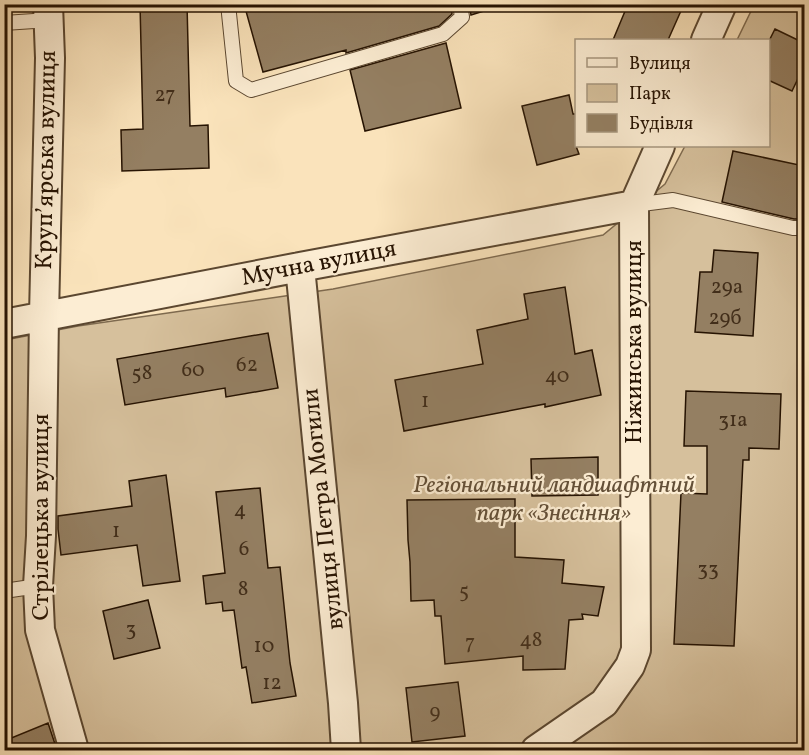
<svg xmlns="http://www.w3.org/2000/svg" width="809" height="755" font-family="Vollkorn,serif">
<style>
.green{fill:#d6c09c;stroke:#7e6a4f;stroke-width:1.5}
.building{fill:#947f62;stroke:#261302;stroke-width:1.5}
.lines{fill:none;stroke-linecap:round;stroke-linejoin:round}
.service-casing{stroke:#5b4730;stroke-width:16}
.minor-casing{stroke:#5b4730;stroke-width:32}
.service{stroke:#fcedd3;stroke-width:14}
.minor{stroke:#fcedd3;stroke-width:28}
.labels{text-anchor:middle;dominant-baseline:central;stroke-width:4.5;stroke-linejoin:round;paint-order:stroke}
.number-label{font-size:21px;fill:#422e1a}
.street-label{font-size:24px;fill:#261302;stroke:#fcedd3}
.park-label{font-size:24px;font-style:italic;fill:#645038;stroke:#fcedd3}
</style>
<rect width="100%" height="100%" fill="#fae3bb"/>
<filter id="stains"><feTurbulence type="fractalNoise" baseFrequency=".00333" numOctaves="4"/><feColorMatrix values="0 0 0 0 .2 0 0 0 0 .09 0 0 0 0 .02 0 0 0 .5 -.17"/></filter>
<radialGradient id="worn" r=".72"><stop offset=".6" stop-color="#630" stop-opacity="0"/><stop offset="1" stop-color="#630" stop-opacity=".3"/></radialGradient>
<path class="green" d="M754 5H804V750H5V340L78 326 333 289 603 235 665 184 685 146H768V40H737Z"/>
<path class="building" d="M140 4H187L190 126 208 125 209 168 122 171 121 130 143 129Z
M244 4H451L452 14 439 26 346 53V50L263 72Z
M469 4H483L484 11 471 15Z
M628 4H684L668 40H613Z
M775 29 804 43V66L792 91 768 80V43Z
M446 43 461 108 365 131 350 70Z
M569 95 573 114H576V146L579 154 537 165 522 106Z
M733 151 804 166V219H794L722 202Z
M714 250 758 253 753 336 695 332 700 272H712Z
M565 287 575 354 592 350 601 395 545 407V404L404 431 395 380 483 364 477 330 528 319 524 294Z
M268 333 278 388 226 397 225 388 125 405 117 359Z
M686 391 781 394 779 449 749 448V460H743L734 646 674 644 681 493 707 494V446H684Z
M598 457V495L532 496 531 459Z
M166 475 180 581 143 586 137 545 61 555 58 529V516L132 506 129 481Z
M260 488 268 568 280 567 290 663 296 696 252 703 246 667 242 668 234 610 223 611 222 602 206 604 203 576 225 573 216 492Z
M515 499V557L564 560 562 583 604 587 598 616 582 614 583 619 569 620 565 669 523 670V656L445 664 441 616H435L434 600 411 601 410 562 408 540 407 500Z
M148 600 160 648 114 659 103 611Z
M458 682 465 736 412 742 406 688Z
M48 723 57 750H4V741Z"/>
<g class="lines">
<g class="service-casing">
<path id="service" d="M228 4 236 81 251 90 443 34 462 17 460 4
M4 23 49 20
M634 205 673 200 793 228H804
M4 591 38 586"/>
</g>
<g class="minor-casing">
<path id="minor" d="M48 4 50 58 44 315 41 536 38 586 40 630 74 750
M706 40 722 4
M300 267 343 703 346 750
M4 324 300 267 634 205
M536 750 604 703 630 666 636 650 634 205 660 146"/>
</g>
<use href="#service" class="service"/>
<use href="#minor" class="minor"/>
</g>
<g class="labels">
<g class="number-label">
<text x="165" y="95">27</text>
<text x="727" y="287">29а</text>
<text x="725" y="318">29б</text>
<text x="247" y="365">62</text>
<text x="193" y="370">60</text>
<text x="142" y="373">58</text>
<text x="557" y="376">40</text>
<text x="425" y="401">1</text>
<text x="733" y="420">31а</text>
<text x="240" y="510">4</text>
<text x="116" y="531">1</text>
<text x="244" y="549">6</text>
<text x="708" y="569">33</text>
<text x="243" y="589">8</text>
<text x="464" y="591">5</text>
<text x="131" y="629">3</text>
<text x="531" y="640">48</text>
<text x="470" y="643">7</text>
<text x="264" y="646">10</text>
<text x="272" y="683">12</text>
<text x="435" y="712">9</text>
</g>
<g class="street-label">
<text transform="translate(47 160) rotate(-89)">Крупʼярська вулиця</text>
<text transform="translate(319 264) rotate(-11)">Мучна вулиця</text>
<text transform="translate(635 342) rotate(-90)">Ніжинська вулиця</text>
<text transform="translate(324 509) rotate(-96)">вулиця Петра Могили</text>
<text transform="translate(42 517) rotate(-90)">Стрілецька вулиця</text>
</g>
<g class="park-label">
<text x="554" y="486">Регіональний ландшафтний<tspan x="554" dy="28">парк «Знесіння»</tspan></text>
</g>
</g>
<rect width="809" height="755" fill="none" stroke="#fae3bb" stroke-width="24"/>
<rect x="6" y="6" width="797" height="743" fill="none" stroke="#261302" stroke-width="3"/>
<rect x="12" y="12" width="785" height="731" fill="none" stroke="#261302" stroke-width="1.5"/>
<rect x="575" y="39" width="195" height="108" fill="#fcedd3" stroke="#a6967f" stroke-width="1.5"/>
<rect x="587" y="58" width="30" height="9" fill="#fcedd3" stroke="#a6967f" stroke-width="1.5"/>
<text x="629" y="69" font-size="18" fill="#261302">Вулиця</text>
<rect x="587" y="84" width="30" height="18" fill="#d6c09c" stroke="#a6967f" stroke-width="1.5"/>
<text x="629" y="99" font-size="18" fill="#261302">Парк</text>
<rect x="587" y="114" width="30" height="18" fill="#947f62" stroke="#a6967f" stroke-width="1.5"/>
<text x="629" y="129" font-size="18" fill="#261302">Будівля</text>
<rect width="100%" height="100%" filter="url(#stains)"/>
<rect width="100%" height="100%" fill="url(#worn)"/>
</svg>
